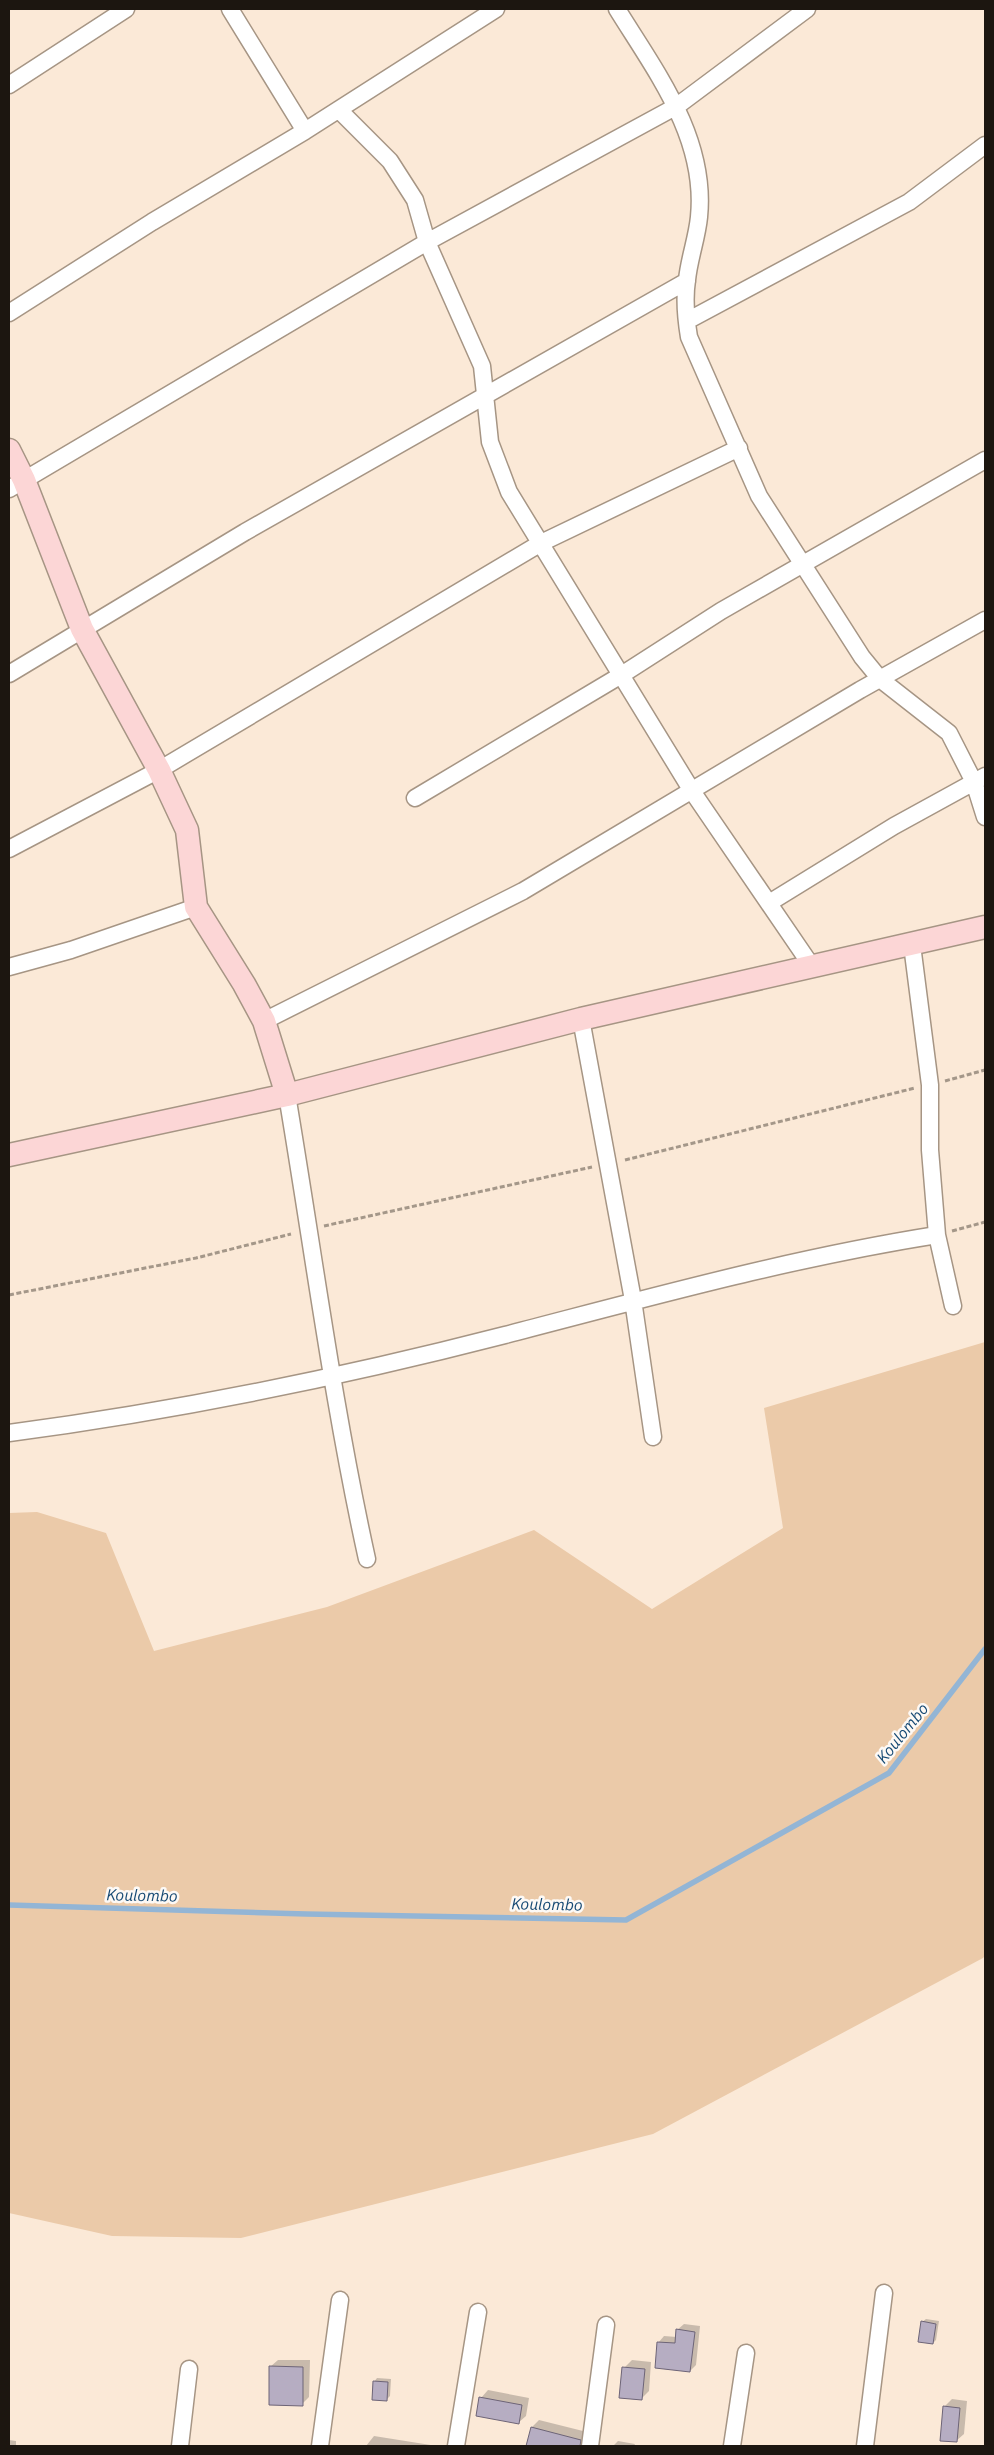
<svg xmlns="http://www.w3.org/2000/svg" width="994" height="2455" font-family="'IBM Plex Sans',sans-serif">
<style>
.green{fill:#ebcaa9}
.shadow{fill:#0003}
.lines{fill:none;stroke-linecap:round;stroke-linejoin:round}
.stream{stroke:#93b5d5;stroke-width:5.5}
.building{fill:#b6adc2;stroke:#6d6477}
.street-casing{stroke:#a69584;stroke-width:19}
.secondary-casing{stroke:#a69584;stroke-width:25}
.path{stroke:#a49789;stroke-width:3;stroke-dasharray:5 2.5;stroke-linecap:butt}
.street{stroke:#fff;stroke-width:16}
.secondary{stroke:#fcd6d6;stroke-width:22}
.labels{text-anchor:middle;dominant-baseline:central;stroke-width:5;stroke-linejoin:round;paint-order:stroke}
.water-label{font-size:16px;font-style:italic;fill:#174a74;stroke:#fdf9f5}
</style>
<rect width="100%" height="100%" fill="#fbe9d7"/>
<path class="green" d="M985 1342V1956L983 1958 653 2134 241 2238 112 2236 9 2213V1513L37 1512 106 1533 154 1651 327 1607 534 1530 652 1609 783 1528 764 1408Z"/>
<path class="shadow" d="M926 2319 939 2321 936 2340 933 2343 922 2322Z
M684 2324 700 2326 696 2365 690 2371 658 2343 664 2336 677 2337V2330Z
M278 2360H310L309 2397 302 2404 270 2367Z
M632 2360 651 2362 649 2391 641 2399 624 2368Z
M377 2378 391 2379 390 2396 387 2399 374 2382Z
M488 2390 529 2398 526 2416 518 2423 481 2398Z
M952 2399 967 2401 964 2434 956 2441 944 2407Z
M539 2420 587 2432 584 2446H527L532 2427Z
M374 2436 437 2446H366Z
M9 2440 16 2441V2446H9Z
M618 2441 635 2444 634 2446H613Z"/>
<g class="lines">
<path class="stream" d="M9 1905 306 1914 626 1920 889 1773 985 1649"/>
</g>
<path class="building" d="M921 2321 936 2324 933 2344 918 2342Z
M676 2329 695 2332 690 2372 655 2368 657 2342 675 2343Z
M269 2366 303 2367V2406L269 2405Z
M622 2367 645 2369 642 2400 619 2398Z
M373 2381 388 2382 387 2401 372 2400Z
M479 2397 522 2405 519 2424 476 2416Z
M943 2406 960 2408 957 2442 940 2441Z
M531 2427 581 2440 580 2446H526Z"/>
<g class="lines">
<g class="street-casing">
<path id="street" d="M230 9 305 131
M617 9C656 72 707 138 699 217 697 238 689 259 687 280 684 299 686 319 689 337L759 496 862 657 880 679 949 733 974 782 985 817
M9 85 126 9
M339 110 390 161 415 200 427 242 482 366 490 442 509 492 692 791 813 968
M9 313 152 222 305 131 496 9
M687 321 909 202 985 145
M9 489 427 242 677 106 807 9
M9 674 245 532 687 281
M415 798 623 674 721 611 985 460
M9 849 159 770 541 543 739 448
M769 903 894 826 985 776
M912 945 930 1085V1150L937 1235 953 1306
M9 967 71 950 196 907
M581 1019 633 1300 653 1437
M264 1021 523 891 860 690 985 620
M287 1095C313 1249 333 1405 367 1559
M9 1433C176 1411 342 1377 505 1335 648 1298 791 1258 937 1235
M180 2446 189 2369
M320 2446 340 2300
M456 2446 478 2312
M590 2446 606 2325
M732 2446 746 2353
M865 2446 884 2293"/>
</g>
<g class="secondary-casing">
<path id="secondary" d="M9 450 24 480 82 629 159 770 187 830 196 907 244 984 264 1021 287 1095
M9 1155 287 1095 581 1019 985 927"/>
</g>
<path class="path" d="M945 1081 985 1070
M625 1160 915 1088
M324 1226 592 1167
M952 1231 985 1222
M9 1295 196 1258 291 1234"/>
<use href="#street" class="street"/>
<use href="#secondary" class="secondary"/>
</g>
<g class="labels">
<g class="water-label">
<text transform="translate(902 1733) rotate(-51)">Koulombo</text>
<text transform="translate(142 1895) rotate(1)">Koulombo</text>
<text transform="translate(547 1904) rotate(1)">Koulombo</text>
</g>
</g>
<rect width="994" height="2455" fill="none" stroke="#1c1610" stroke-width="20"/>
</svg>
